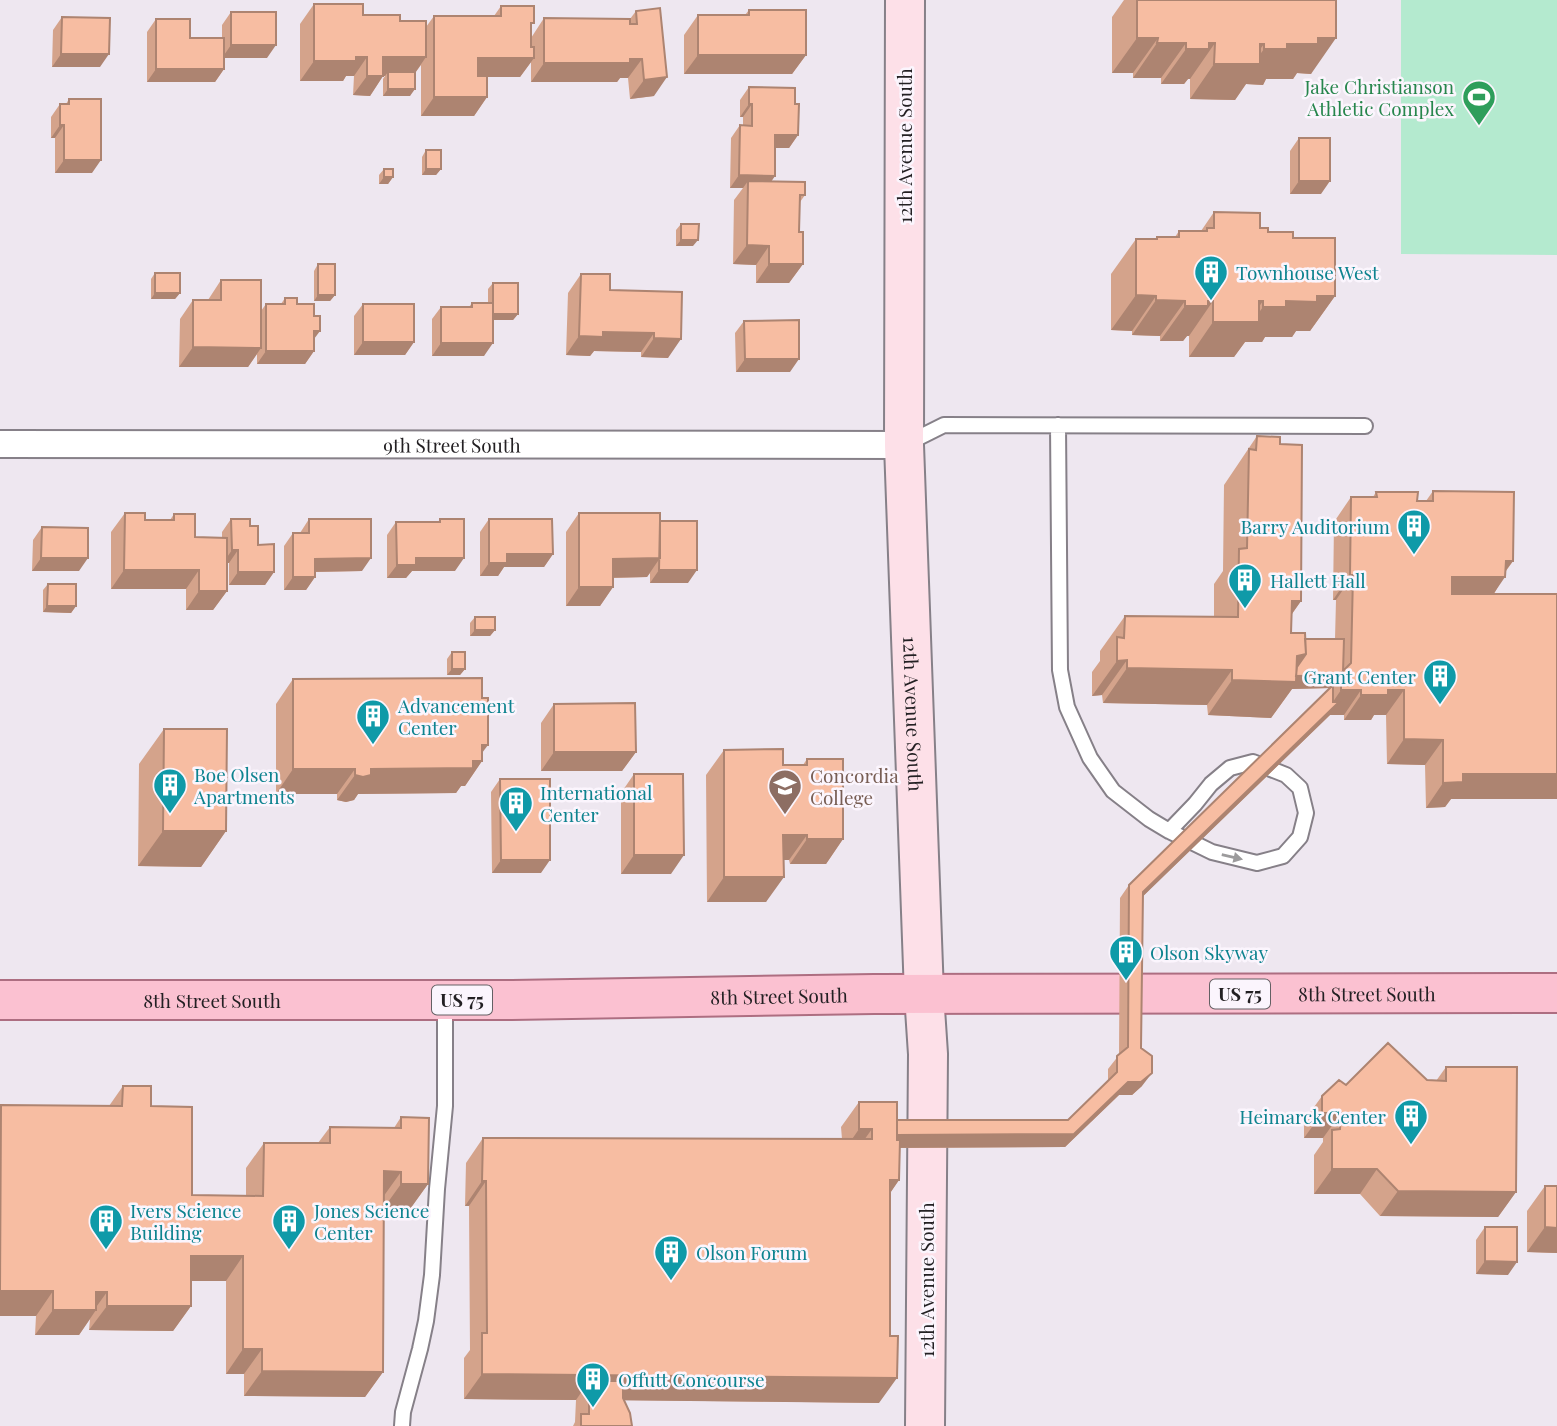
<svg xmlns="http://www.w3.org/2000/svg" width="1557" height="1426" font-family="'Playfair Display',serif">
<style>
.pitch{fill:#b4eacf}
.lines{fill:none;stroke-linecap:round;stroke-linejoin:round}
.lane-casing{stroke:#868088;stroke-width:18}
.street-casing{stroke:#868088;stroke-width:30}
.secondary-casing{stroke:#868088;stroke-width:42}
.primary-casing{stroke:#ad6e81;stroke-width:42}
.lane{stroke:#fff;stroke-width:14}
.street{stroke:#fff;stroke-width:26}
.secondary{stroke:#fde0e8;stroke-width:38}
.primary{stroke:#fbc1d1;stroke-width:38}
.wall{fill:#d4a38b}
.shaded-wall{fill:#ad8471}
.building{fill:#f7bda2;stroke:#ad8471;stroke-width:2}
.oneway{fill:#9c9b9c}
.labels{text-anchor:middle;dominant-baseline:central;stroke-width:5;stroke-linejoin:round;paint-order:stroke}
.shield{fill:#fbf5fd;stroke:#646064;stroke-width:2}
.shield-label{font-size:18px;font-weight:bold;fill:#232023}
.leisure-label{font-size:19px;fill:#27864d;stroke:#fbf5fd;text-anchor:end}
.street-label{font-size:19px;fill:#232023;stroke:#fbf5fd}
.culture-label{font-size:19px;fill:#0d838f;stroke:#fbf5fd;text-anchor:start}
.education-label{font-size:19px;fill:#785e54;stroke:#fbf5fd;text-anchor:start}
</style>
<rect width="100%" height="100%" fill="#eee7f0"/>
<path class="pitch" d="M1401 0H1557V255L1401 254Z"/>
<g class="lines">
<g class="lane-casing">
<path id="lane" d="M1058 425 1060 670 1067 707 1090 758 1113 791 1149 819 1169 831 1212 852 1257 863 1283 856 1300 837 1306 813 1300 788 1286 775 1253 762 1230 768 1211 784 1195 804 1169 831
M908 443 944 425 1365 426
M402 1426 403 1412 420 1349 426 1321 432 1275 437 1189 445 1106V1001"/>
</g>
<g class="street-casing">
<g id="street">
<path id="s1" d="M0 444 904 445"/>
</g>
</g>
<g class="secondary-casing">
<g id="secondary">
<path id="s2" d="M905 0 904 445 924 994 928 1054 925 1426"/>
</g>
</g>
<g class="primary-casing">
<g id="primary">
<path id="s3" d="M0 1000H512L874 994 1557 993"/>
</g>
</g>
<use href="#lane" class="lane"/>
<use href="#street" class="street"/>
<use href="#secondary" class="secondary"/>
<use href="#primary" class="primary"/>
</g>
<path class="wall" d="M1124 0H1336L1311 74 1297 73 1293 79H1266L1263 85 1246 84 1235 100 1190 99V79H1188L1184 84H1161V78H1133V73H1112V17Z
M314 4 426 27 434 16H494L501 6 531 27V38L544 18 630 19 636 11 654 96 630 99 628 78H620L617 82H531V62L520 77H487V97L474 116H421V65L415 73 410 96H383V79L385 76H383L370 96 353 95 354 76H346L343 81H300V24Z
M749 10 806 55 792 74H684V35L698 15H745Z
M231 12 267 58H224V69L215 82H147V32L156 19 190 38H222V25Z
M62 17 100 67H52L53 30Z
M749 87 795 104 798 135 789 148H775V176L771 181 805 195 800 202 799 232 803 264 789 283H756V265L733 264 734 200 743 188H730L731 138 740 125H743V117H740V100Z
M69 99 92 173H55V138H51V117L60 104H66Z
M1299 138 1321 194H1290V151Z
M426 150 441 169 436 175H422V157Z
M384 169 393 177 388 184H379V175Z
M1214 212 1268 232 1293 238 1335 296 1310 331H1296L1292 337H1265L1262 342H1245L1234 357H1189V336H1187L1183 341H1160V336L1132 335V331L1111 330V274L1136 239H1155L1157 237H1175L1179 231H1201Z
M681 224 693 246H676V230Z
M318 264 335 295 330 301H314V271Z
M155 273 180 293 175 299H151V279Z
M581 274 610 290 682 292 668 358 641 357V352L594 351 590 356 566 355 568 293Z
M221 280 261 311 266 304H281L285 298 297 304 314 339V351L305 364H257V354L248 367H179L180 319 193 300H208Z
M493 283 518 314 513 320H493L484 356H432V319L441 307H469L472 303H488V289Z
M363 304 414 342 405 355H354V316Z
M744 321 790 372H736L735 333Z
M1257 436 1301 601 1292 614 1291 633 1305 639H1335L1336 600H1333L1334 522 1351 497H1373L1376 492 1417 501H1426L1433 491 1513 561 1506 571 1494 594 1557 799H1451L1445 807 1426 808 1425 765 1387 764 1386 715H1374L1371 720H1344V715H1330L1143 896 1141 1048 1142 1086 1132 1095H1119L1065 1147 900 1148 899 1180 890 1193 879 1403 624 1400 632 1426H573L575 1422 576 1400 464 1399V1358L470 1350 469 1206H465L466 1163 483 1138 842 1139 841 1127 859 1102 897 1120H1068L1108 1081V1069L1119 1055 1120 898 1129 885 1330 688 1292 689 1271 718 1208 715 1207 705 1103 703 1102 695 1092 696V672L1100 661V651L1125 616H1214V584L1223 571 1224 485Z
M125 513 145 520H170L174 514 195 537 222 538V532L231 519 250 526 258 545 274 572 265 585H229V563H227V591L213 610H186V589H111V532Z
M579 513 660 521 688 583H650V573L647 577 613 578V587L600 606H566V532Z
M309 519 362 571 315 572V577L306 590H284V546L293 533H300Z
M440 519 455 571H412L406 578H387V535L396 522H438Z
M489 519 553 554 544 567H504L498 576H480V532Z
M42 527 79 571H32L33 540Z
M48 584 76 606 71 613 43 612V590Z
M475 617 495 630 490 636H470V623Z
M452 652 465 669 460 675H447V659Z
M293 679 482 753V761L465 786H461L456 793 358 794 354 800 346 802 337 800V794H276V704Z
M554 704 636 752 622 771H541V723Z
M164 729 226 831 201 867 138 866 139 764Z
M724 750 783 765H803L807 759 843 839 826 864H790L789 860H784L766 902H707L706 775Z
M634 774 671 874H621V793Z
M500 779 541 873H492L491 792Z
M1446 1067 1516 1192 1498 1217 1380 1216 1360 1194H1314V1155L1323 1142V1138H1304V1121L1322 1096 1346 1085 1436 1081Z
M123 1086 151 1106 192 1195 246 1196V1168L264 1143H318L330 1127 394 1128 401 1117 428 1184 410 1209H384L383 1372 365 1397 244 1396V1374H226V1281H191V1306L173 1331 89 1330 90 1319 79 1335H35L36 1316H0V1106L1 1105 109 1106Z
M1545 1186H1557V1253L1527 1252V1211Z
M1485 1227 1508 1275 1476 1274V1240Z"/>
<path class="shaded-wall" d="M1137 38H1158L1133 73H1112Z
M1318 38H1336L1311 74 1297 73 1293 79H1266L1263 85 1246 84 1235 100 1190 99 1214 64 1260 44H1264L1249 64H1253L1264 49Z
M1157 43H1186L1161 78H1133Z
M1209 43H1215L1190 79H1188L1184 84H1161L1186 49Z
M231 45H276L267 58H222Z
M61 54H109L100 67H52Z
M698 55H806L792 74H684Z
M356 57H367L354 76H346L343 81H300L314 61Z
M383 57H426L413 76 388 72 385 76H370Z
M478 58H534L520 77H465Z
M630 59H642L628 78H620L617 82H531L544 63Z
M156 69H224L215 82H147Z
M367 76H383L370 96 353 95Z
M667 77 654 96 630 99 644 80Z
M388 89H415L410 96H383Z
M434 97H487L474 116H421Z
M749 104H752L743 117H740Z
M60 125H64L55 138H51Z
M775 135H798L789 148H766Z
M64 160H101L92 173H55Z
M426 169H441L436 175H422Z
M739 175 775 176 766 189 748 181 743 188H730Z
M384 177H393L388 184H379Z
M1299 181H1330L1321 194H1290Z
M681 240H698L693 246H676Z
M747 245 769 246 756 265 733 264Z
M769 264H803L789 283H756Z
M155 293H180L175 299H151Z
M318 295H335L330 301H314Z
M1136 295 1156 296 1132 331 1111 330Z
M1317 296H1335L1310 331H1296L1292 337H1265L1262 342H1245L1234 357H1189L1213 322 1259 301H1263L1248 322H1252L1263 307Z
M1156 300 1185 301 1160 336 1132 335Z
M1208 301H1213L1189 336H1187L1183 341H1160L1185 306Z
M493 314H518L513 320H488Z
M314 331H320L311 343Z
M603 332 654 333 641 352 594 351 590 356 566 355 579 336Z
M654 338 681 339 668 358 641 357Z
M363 342H414L405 355H354Z
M441 343H493L484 356H432Z
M193 347 261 348 248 367H179Z
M266 351H314L305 364H257Z
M745 359H799L790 372H736Z
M232 550H238L229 563H223Z
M507 554H553L544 567H504L498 576H480L489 563Z
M41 558H88L79 571H32Z
M371 558 362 571 306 572 315 559Z
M416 558H464L455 571H412L406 578H387L397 565Z
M660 558 647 577 600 578 613 559Z
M1506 561H1513L1501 577H1505L1488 602H1434L1452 577Z
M124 570H199L186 589H111Z
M659 570H697L688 583H650Z
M238 572H274L265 585H229Z
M1350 575H1353L1336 600H1333Z
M293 577H315L306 590H284Z
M579 587H613L600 606H566Z
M199 591H227L213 610H186Z
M1292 601H1301L1276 636Z
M47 606H76L71 613 43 612Z
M475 630H495L490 636H470Z
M1306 654 1290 676 1340 675 1331 688 1292 689 1271 718 1208 715 1232 680 1297 656Z
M1127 660 1102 695 1092 696 1117 661Z
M1127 668 1232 670 1207 705 1103 703Z
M452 669H465L460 675H447Z
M1341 690H1361L1344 715H1330L1134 905 1143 892 1324 715Z
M1388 690H1404L1386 715H1374L1371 720H1344L1361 695Z
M1404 739 1443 740 1425 765 1387 764Z
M482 745H488L476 761H482L465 786H461L456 793 358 794 354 800 346 802 337 800 355 775 371 769Z
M554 752H636L622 771H541Z
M293 769H355L337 794H276Z
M1463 774H1557V799H1451L1445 807 1426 808 1443 783Z
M163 831H226L201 867 138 866Z
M783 835H807L789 860H766Z
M807 839H843L826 864H790Z
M634 855H684L671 874H621Z
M501 860H550L541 873H492Z
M724 877H784L766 902H707Z
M1152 1073 1142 1086 1132 1095H1119L1065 1147 879 1148 888 1135 1074 1134 1128 1082Z
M1322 1113H1341L1323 1138H1304Z
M859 1129H872L854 1154H842Z
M1332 1169H1377L1360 1194H1314Z
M384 1171 401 1172 383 1197Z
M890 1180H899L882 1205Z
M482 1181H486L469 1206H465Z
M401 1184H428L410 1209H383Z
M1398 1191 1516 1192 1498 1217 1380 1216Z
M1545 1227 1557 1228V1253L1527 1252Z
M191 1256H243L226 1281H174Z
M1485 1261 1517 1262 1508 1275 1476 1274Z
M0 1291H53L36 1316H0Z
M96 1292H107L94 1310H96L79 1335H35L53 1310Z
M107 1306H191L173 1331 89 1330Z
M243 1349H262L244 1374H226Z
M262 1371 383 1372 365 1397 244 1396Z
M482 1374 897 1378 879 1403 589 1400V1381L576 1400 464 1399Z"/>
<path class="building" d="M1137 0H1336V38H1318V44H1287V49H1264V44H1260V64H1214L1215 43H1209V49H1186V43H1157L1158 38H1137Z
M314 4H363V15H400V21H426V57H383V76H367V57H356V61H314Z
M501 6H534V23H531V47H534V58H478V76H487V97H434V16H501Z
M660 8 667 77 644 80 642 59H630V63H544V18L630 19V24H637L636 11Z
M749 10H806V55H698V15H749Z
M231 12H276V45H231Z
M62 17 110 18 109 54H61Z
M156 19H190V38H224V69H156Z
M388 72H415V89H388Z
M749 87 795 88V104H799L798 135H775V176L739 175 740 125 752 126V104H749Z
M69 99H101V160H64V125H60V104H69Z
M1299 138H1330V181H1299Z
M426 150H441V169H426Z
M384 169H393V177H384Z
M748 181 805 182V195H800L799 232H803V264H769V246L747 245Z
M1214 212 1260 213V228H1268V232H1293V238H1335V296H1317V302L1286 301V307H1263V301H1259V322H1213V301H1208V306H1185V301L1156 300V296L1136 295V239H1157V237H1179V231H1207V228H1214Z
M681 224H699L698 240H681Z
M318 264H335V295H318Z
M155 273H180V293H155Z
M581 274H610V290L682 292 681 339 654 338V333L603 332V337L579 336Z
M221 280H261V348L193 347V300H221Z
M493 283H518V314H493Z
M285 298H297V304H314V316H320V331H314V351H266V304H285Z
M472 303H493V343H441V307H472Z
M363 304H414V342H363Z
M799 320V359H745L744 321Z
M1257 436 1280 437V444L1302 445 1301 601H1292L1291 633H1305L1306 654 1297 656 1296 682 1232 680V670L1127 668V660L1117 661V637L1124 638 1125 616 1238 617 1239 549 1247 548 1249 449 1256 450Z
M1433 491 1514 492 1513 561H1506L1505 577H1452V594H1557V774H1463V782L1443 783V740L1404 739V690H1388V695H1361V690H1341V673L1351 663 1353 575H1350L1351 497H1377L1376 492H1418L1417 501H1433Z
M125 513H145V520H174V514H195V537L227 538V591H199V570H124Z
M579 513H660V558L613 559V587H579Z
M231 519H250V526H258V545L274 544V572H238V550H232Z
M309 519H371V558L315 559V577H293V533H309Z
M440 519H464V558H416V565H397L396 522H440Z
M489 519H552L553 554H507V563H489Z
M660 521H697V570H659Z
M42 527 88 528V558H41Z
M48 584H76V606H47Z
M475 617H495V630H475Z
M1305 639H1344L1343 672 1340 675 1296 676 1297 667 1306 654Z
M452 652H465V669H452Z
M482 678V698H488V745H482V761H473V768L371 769V775L363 777 355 775V769H293V679Z
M1333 685V702H1339L1143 892 1141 1048 1152 1056V1073L1141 1082H1128L1074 1134 897 1135V1120H1068L1117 1072V1056L1128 1047 1129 885Z
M635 703 636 752H554V704Z
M164 729H227L226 831H163Z
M783 749V765H807V759H843V839H807V835H783L784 877H724V750Z
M634 774H683L684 855H634Z
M500 779H550V860H501Z
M1388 1043 1427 1080 1446 1081V1067H1517L1516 1192 1398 1191 1377 1169H1332V1130L1340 1129 1341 1113H1322V1096L1339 1080 1346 1085Z
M123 1086H151V1106L192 1107V1195L263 1196 264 1143H330V1127L401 1128V1117L429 1118 428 1184H401V1172L384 1171 383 1372 262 1371V1349H243V1256H191V1306H107V1292H96V1310H53V1291H0L1 1105 122 1106Z
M859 1102H897V1140H900L899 1180H890V1336H898L897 1378 482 1374V1333H487L486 1181H482L483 1138 872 1139V1129H859Z
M1545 1186H1557V1228L1545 1227Z
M1485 1227H1517V1262L1485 1261Z
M589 1381H623V1398L630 1413 632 1426H581V1414H589Z"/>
<defs><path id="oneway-solid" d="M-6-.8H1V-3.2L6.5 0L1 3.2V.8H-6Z" transform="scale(1.75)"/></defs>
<use class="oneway" href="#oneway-solid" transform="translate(1232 857) rotate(13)"/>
<defs>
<g id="stadium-pin" transform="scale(1.75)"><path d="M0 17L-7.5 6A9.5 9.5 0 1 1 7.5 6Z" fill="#2e9e5b" stroke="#fbf5fd"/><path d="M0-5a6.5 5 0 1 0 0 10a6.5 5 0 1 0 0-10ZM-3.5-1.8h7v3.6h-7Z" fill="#fff"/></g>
<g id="building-pin" transform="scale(1.75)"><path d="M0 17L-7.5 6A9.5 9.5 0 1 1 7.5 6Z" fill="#0f9aa8" stroke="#fbf5fd"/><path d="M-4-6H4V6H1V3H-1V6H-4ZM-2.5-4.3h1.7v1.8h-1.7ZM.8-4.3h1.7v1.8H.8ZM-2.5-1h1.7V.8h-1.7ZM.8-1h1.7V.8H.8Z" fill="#fff"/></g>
<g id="university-pin" transform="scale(1.75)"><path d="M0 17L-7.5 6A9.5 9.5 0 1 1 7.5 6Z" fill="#8d6e63" stroke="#fbf5fd"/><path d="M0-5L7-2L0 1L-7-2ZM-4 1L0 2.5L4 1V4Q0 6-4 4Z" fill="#fff"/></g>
</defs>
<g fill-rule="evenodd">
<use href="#stadium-pin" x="1479" y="97"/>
<use href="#building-pin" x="1211" y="272"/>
<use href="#building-pin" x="1414" y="526"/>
<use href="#building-pin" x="1245" y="580"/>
<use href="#building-pin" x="1440" y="676"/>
<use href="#building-pin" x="373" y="716"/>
<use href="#building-pin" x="170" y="785"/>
<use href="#university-pin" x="785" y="786"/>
<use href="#building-pin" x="516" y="803"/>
<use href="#building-pin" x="1126" y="952"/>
<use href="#building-pin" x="1411" y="1116"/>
<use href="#building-pin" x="106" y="1221"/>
<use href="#building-pin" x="289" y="1221"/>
<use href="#building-pin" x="671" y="1252"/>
<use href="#building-pin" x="593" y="1379"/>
</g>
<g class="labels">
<g class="shield">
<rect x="1210" y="979.5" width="60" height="29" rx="5"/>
<rect x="432" y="985.5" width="60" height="29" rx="5"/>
</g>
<g class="shield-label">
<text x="1240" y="994">US 75</text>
<text x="462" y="1000">US 75</text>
</g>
<g class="leisure-label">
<text x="1454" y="86">Jake Christianson<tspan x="1454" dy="22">Athletic Complex</tspan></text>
</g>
<g class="street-label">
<text transform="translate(904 146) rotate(-90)">12th Avenue South</text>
<text stroke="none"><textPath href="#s1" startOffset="452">9th Street South</textPath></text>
<text stroke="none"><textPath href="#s2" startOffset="714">12th Avenue South</textPath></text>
<text stroke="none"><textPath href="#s3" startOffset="1367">8th Street South</textPath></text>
<text stroke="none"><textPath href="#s3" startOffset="779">8th Street South</textPath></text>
<text stroke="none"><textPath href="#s3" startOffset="212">8th Street South</textPath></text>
<text transform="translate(926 1280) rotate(-90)">12th Avenue South</text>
</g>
<g class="culture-label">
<text x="1236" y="272">Townhouse West</text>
<text x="1390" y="526" text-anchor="end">Barry Auditorium</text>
<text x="1270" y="580">Hallett Hall</text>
<text x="1416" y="676" text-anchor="end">Grant Center</text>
<text x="398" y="705">Advancement<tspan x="398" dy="22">Center</tspan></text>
<text x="194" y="774">Boe Olsen<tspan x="194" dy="22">Apartments</tspan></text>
<text x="540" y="792">International<tspan x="540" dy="22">Center</tspan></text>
<text x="1150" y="952">Olson Skyway</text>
<text x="1386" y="1116" text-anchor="end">Heimarck Center</text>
<text x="130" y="1210">Ivers Science<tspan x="130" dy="22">Building</tspan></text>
<text x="314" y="1210">Jones Science<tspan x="314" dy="22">Center</tspan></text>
<text x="696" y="1252">Olson Forum</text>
<text x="618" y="1379">Offutt Concourse</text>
</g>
<g class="education-label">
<text x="810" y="775">Concordia<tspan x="810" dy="22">College</tspan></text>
</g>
</g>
</svg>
